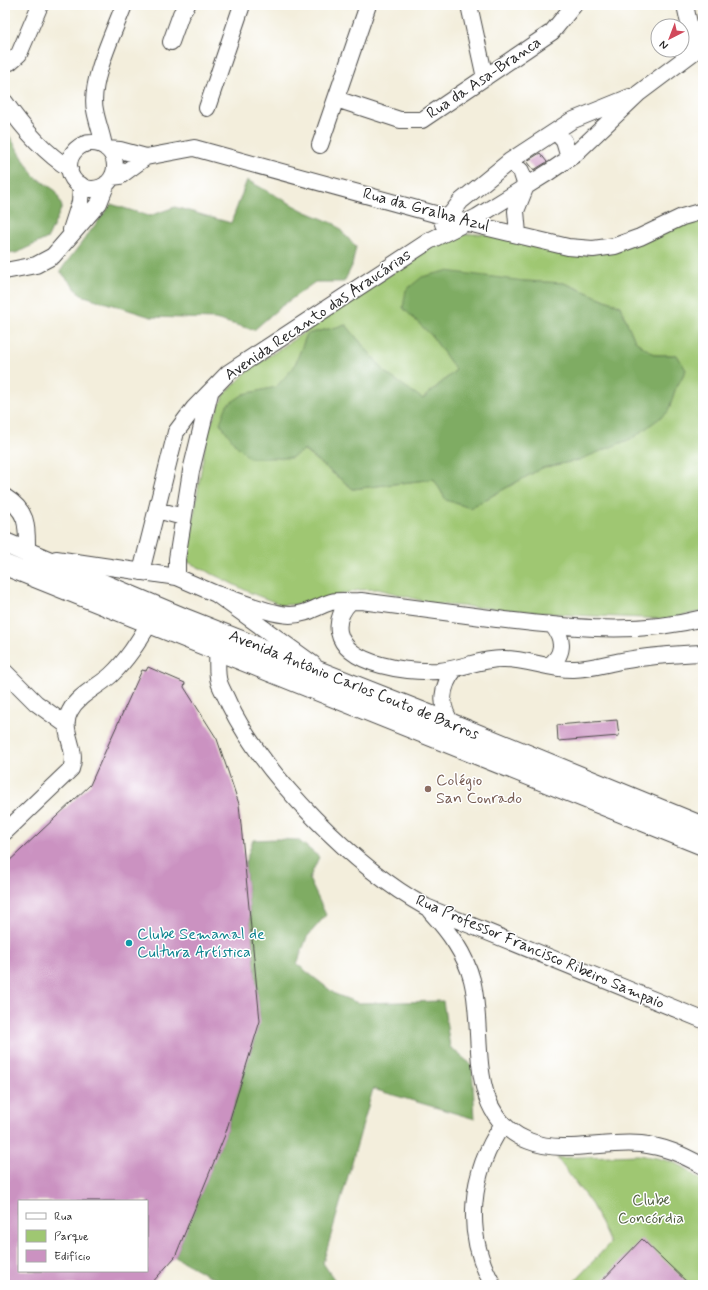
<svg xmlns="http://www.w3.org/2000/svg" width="708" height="1290" font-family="Mynerve,sans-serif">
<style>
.green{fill:#9fc772;stroke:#65794e;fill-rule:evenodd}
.forest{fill:#7fac64;stroke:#556c48}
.building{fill:#cb92c1;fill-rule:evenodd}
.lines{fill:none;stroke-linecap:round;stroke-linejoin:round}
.minor-casing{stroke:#494846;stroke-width:18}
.major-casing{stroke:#494846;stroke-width:22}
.minor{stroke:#fff;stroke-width:16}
.major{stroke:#fff;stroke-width:20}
.education-dot{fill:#8d6e63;stroke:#fff;stroke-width:1.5}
.culture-dot{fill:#0f9aa8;stroke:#fff;stroke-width:1.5}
.labels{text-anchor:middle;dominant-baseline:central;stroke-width:3;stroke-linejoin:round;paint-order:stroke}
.street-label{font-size:16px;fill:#2b2b2b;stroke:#fff}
.education-label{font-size:16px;fill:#785e54;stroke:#fff;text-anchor:start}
.culture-label{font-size:16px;fill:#0d838f;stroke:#fff;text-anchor:start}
.park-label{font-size:16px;fill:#546244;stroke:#fff}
</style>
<rect width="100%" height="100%" fill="#fff"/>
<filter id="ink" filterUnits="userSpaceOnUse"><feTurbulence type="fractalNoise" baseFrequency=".025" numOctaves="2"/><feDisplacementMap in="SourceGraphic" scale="8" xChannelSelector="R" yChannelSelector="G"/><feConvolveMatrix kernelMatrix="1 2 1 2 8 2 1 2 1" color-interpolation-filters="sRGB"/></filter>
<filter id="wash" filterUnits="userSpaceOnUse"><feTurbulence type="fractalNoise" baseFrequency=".012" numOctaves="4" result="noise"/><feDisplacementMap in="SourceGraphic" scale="16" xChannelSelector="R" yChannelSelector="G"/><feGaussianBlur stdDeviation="0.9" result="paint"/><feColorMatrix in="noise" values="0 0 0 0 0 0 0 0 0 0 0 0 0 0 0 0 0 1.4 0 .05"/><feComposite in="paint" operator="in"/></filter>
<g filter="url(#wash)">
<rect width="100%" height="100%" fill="#f3eedc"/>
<path class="green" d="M703 215V611L668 619 573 615 434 604 378 589 359 590 302 604 282 605 251 593 188 562 194 515 207 433 224 395 250 369 431 247 452 237 470 234H500L588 255ZM524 281 564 283 620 306 635 341 655 355H677L686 370 675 390 668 412 579 460 542 468 470 508 446 500 434 479 353 489 303 450 244 394 276 388 294 367 307 334 346 325 387 374 422 399 456 370 431 335 403 308Z
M638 1155C665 1159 684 1162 703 1183V1285H571L610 1243 592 1205 557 1158Z"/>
<path class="forest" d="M5 129 34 176 56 191 62 207 48 238 16 253 5 252Z
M247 180 304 211 335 224 356 247 352 266 344 282H315L279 308 254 330 215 319 151 317 81 295 60 271 111 204 149 216 175 207 231 223Z
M446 271 524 281 564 283 620 306 635 341 655 355H677L686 370 675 390 668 412 633 438 579 460 542 468 470 508 446 500 434 479 353 489 304 450 291 458H249L235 444 220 423 227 405 244 394 276 387 294 367 307 334 346 325 387 374 423 399 456 370 431 335 403 308 406 290 422 277Z
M277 839 298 840 319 857 309 879 326 915 307 937 297 964 335 994 358 1003 443 1001 450 1047 472 1065 475 1119 373 1089 323 1263 338 1285H219L220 1282 175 1257 225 1135 260 1021 245 863 253 840Z"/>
<g id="blocks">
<path class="building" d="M540 153 547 162 534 170 527 161Z
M148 667 185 683 184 687 217 739 239 804 260 1021 225 1135 175 1257 150 1285H5V865L90 785 142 670 146 671ZM19 1201H147V1271H19Z
M617 720 619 736 558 741 557 725Z
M642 1239 690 1285H598Z"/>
</g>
</g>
<g filter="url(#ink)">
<use href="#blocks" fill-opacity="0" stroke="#494846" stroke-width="1"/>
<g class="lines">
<g class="minor-casing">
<path id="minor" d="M469 5 485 78
M685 5 695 51
M171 42 181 14 187 5
M5 61 10 62 19 54 40 5
M336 99 400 120H422L552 32 574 5
M5 102C22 127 45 153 70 169
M207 108 242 5
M556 132 564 141 569 158
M69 166a23 23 0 1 1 46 0a23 23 0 1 1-46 0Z
M320 145 368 5
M104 146C102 134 97 122 95 110 89 82 114 32 124 5
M107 149 120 150 146 157 194 148 468 223 568 247 593 249 615 246 640 237 682 217 703 211
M510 161 521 171 526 186 516 211 518 234
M112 177 120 176 146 157
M443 224 461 201 510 161 571 121 630 97
M71 230 80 202 81 185
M5 271 36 265 53 256 99 203 107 183
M5 497C29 512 27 527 27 553
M157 510 183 517
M56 559 177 577 216 594 313 664
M141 572 176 432 194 408 228 373 429 241 477 217 549 172 574 155 639 93 695 51 703 47
M177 577V559L191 471 210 393
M216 594C238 600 268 614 290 615 306 615 316 607 331 602 341 600 351 602 361 601 407 607 452 613 497 619 566 627 635 636 703 618
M350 602C342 610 337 620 339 632 346 667 411 672 439 671 461 669 480 659 502 659 527 658 549 670 574 669 590 669 605 664 621 661 648 656 676 654 703 653
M217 651C218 660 216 673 219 682 221 689 226 696 229 704 265 777 355 868 426 907L703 1020
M548 666C564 656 565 639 552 625
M5 672 36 703 65 724
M452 724C439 706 441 686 455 669
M5 832 71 769C79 748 59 730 70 711 78 695 98 687 111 675 127 660 138 642 149 624
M430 911C449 932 465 953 472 980 486 1035 463 1115 529 1141 564 1155 605 1140 641 1144 666 1147 681 1154 703 1166
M493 1285C463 1233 470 1173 503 1124"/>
</g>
<g class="major-casing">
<path id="major" d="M5 543 183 618 452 724 703 827
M5 565 703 845"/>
</g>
<use href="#minor" class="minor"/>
<use href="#major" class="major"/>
</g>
</g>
<circle class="education-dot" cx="428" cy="789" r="4"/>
<circle class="culture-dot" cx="129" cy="943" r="4"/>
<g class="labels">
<g class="street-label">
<text transform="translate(484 78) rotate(-34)">Rua da Asa-Branca</text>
<text transform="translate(426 210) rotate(15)">Rua da Gralha Azul</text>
<text transform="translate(318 315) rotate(-34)">Avenida Recanto das Araucárias</text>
<text transform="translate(354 685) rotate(22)">Avenida Antônio Carlos Couto de Barros</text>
<text transform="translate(540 952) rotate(23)">Rua Professor Francisco Ribeiro Sampaio</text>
</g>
<g class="education-label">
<text x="436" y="780">Colégio<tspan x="436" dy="18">San Conrado</tspan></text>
</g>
<g class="culture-label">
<text x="137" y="934">Clube Semanal de<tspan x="137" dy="18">Cultura Artística</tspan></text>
</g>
<g class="park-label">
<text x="651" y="1200">Clube<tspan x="651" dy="18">Concórdia</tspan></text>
</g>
</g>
<rect width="708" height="1290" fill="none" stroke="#fff" stroke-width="20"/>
<rect x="18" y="1200" width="130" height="72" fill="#ffffff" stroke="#aaaaaa"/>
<rect x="26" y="1213" width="20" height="6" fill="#ffffff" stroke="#aaaaaa"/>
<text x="54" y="1220" font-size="12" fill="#2b2b2b">Rua</text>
<rect x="26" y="1230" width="20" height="12" fill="#9fc772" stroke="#aaaaaa"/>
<text x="54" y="1240" font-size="12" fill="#2b2b2b">Parque</text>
<rect x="26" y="1250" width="20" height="12" fill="#cb92c1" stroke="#aaaaaa"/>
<text x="54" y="1260" font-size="12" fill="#2b2b2b">Edifício</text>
<g transform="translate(670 38) rotate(222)"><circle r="19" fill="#ffffff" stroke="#aaaaaa"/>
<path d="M0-3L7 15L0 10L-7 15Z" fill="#d1495b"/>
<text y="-6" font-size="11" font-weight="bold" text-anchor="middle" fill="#2b2b2b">N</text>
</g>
</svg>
